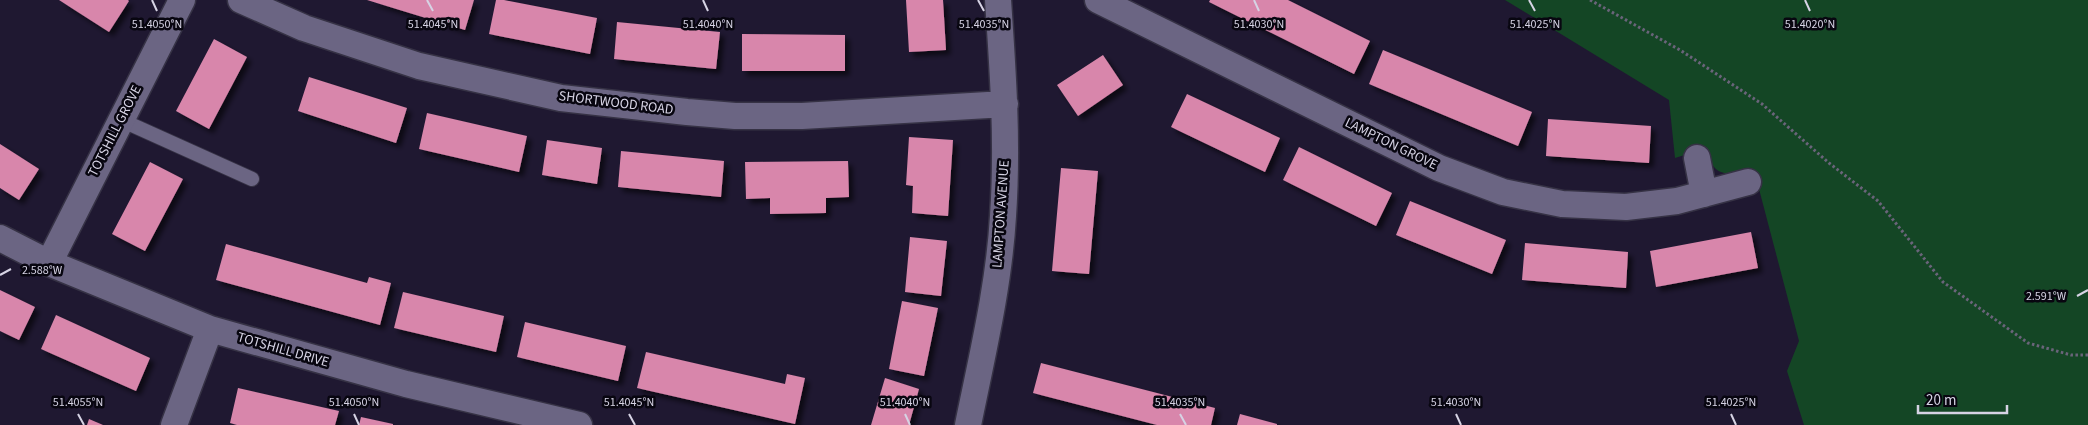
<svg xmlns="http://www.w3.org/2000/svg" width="2088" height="425" font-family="'Source Sans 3',sans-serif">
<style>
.green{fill:#144625}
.building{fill:#d886ab;filter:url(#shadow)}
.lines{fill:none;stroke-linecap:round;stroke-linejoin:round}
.service-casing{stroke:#363245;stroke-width:16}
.minor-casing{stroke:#363245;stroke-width:29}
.path{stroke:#6a647a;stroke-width:3;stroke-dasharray:2.5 2.5;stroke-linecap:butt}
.service{stroke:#6b6583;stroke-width:14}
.minor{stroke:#6b6583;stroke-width:26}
.ticks{fill:none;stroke:#d6d3e4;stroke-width:2}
.labels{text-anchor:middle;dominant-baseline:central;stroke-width:5;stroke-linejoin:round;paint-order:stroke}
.street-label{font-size:14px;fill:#d6d3e4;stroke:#080610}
.ticks-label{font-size:12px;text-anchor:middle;fill:#d6d3e4;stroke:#080610;stroke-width:5;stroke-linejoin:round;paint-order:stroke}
</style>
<defs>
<filter id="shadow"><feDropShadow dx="4.5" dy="4.5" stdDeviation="2.5" flood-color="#0009"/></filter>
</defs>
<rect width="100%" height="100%" fill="#1f1831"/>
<path class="green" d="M1505 0H2088V425H1804L1787 371 1799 341 1754 170C1743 173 1723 178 1714 167 1710 162 1708 154 1704 149L1675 158 1669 100Z"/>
<path class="building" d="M59 0H128L129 1 109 32Z
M367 0H474L465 30Z
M496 0H504L597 18 590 54 489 34Z
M906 0H943L946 50 909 52Z
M1210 0H1288L1370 41 1354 74 1209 2Z
M617 22 720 32 716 69 614 59Z
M742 34 845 35V71H742Z
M214 39 247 57 209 129 176 111Z
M1383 50 1532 112 1518 146 1369 84Z
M1103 55 1123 85 1078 116 1057 85Z
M309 77 407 108 396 143 298 111Z
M1187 94 1280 138 1265 172 1171 127Z
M427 113 527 136 519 172 419 149Z
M1548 119 1651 126 1649 163 1546 156Z
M909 137 953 140 948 216 912 213 913 186 906 185Z
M547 140 602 148 597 184 542 175Z
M0 144 39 169 19 200 0 188Z
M1299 147 1392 193 1376 226 1283 180Z
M621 151 724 161 721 197 618 187Z
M848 161 849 197 826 198V213L770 214V198L746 199 745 162Z
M150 162 183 179 145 251 112 234Z
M1061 168 1098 171 1089 274 1052 271Z
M1410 201 1506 240 1492 274 1396 235Z
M1751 232 1758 268 1656 287 1650 251Z
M910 237 947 241 941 296 905 292Z
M1525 243 1628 252 1626 288 1522 280Z
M226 244 367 283 369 277 391 283 380 325 216 280Z
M0 290 35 307 19 340 0 331Z
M403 292 504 316 496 352 394 328Z
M902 301 938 308 924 376 889 369Z
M56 315 150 358 136 391 41 349Z
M525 322 626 346 618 381 517 357Z
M646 352 785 384 787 374 805 378 795 424 637 388Z
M1041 363 1215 408 1211 425H1157L1033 393Z
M885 378 919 389 909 425H871Z
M238 388 339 411 335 425H237L230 423Z
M1240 414 1277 424V425H1237Z
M361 417 393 424V425H359Z
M89 419 103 425H87Z"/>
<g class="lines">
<g class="service-casing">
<path id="service" d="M121 120 252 179"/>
</g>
<g class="minor-casing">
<path id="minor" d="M241 0 304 28 419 66 561 98 687 112 735 116H802L1005 104
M1098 0 1439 168 1503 192 1562 204 1626 207 1677 201 1748 182
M1697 158 1704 194
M0 238 49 263 210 329 406 384 579 425
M49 263 182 0
M174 425 210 329
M968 425C982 356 999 286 1003 216 1008 144 1003 72 998 0"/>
</g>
<path class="path" d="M1590 0 1680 50 1762 104 1829 163 1878 201 1943 282 2028 343 2071 355H2088"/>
<use href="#service" class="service"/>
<use href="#minor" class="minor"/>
</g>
<path class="ticks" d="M152 0 157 11M427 0 433 11M703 0 708 11M978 0 984 11M1254 0 1259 11M1529 0 1535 11M1805 0 1810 11M0 275 11 269M2077 296 2088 290M78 414 84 425M354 414 359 425M629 414 635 425M905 414 910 425M1180 414 1186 425M1456 414 1461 425M1731 414 1736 425"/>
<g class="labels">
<g class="street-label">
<text transform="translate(616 103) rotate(7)">SHORTWOOD ROAD</text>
<text transform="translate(115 131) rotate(-63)">TOTSHILL GROVE</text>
<text transform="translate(1391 144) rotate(26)">LAMPTON GROVE</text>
<text transform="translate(1001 214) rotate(-86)">LAMPTON AVENUE</text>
<text transform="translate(283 350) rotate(16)">TOTSHILL DRIVE</text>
</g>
</g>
<g class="ticks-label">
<text x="157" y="28">51.4050°N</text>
<text x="433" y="28">51.4045°N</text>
<text x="708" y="28">51.4040°N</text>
<text x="984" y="28">51.4035°N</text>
<text x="1259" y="28">51.4030°N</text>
<text x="1535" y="28">51.4025°N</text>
<text x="1810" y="28">51.4020°N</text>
<text x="42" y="274">2.588°W</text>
<text x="2046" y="300">2.591°W</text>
<text x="78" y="406">51.4055°N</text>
<text x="354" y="406">51.4050°N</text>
<text x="629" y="406">51.4045°N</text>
<text x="905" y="406">51.4040°N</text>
<text x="1180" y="406">51.4035°N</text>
<text x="1456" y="406">51.4030°N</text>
<text x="1731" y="406">51.4025°N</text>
</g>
<path d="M1918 405v8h89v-8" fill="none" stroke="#d6d3e4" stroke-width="2.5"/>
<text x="1926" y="405" font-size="15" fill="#d6d3e4" stroke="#080610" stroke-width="4" paint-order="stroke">20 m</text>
</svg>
